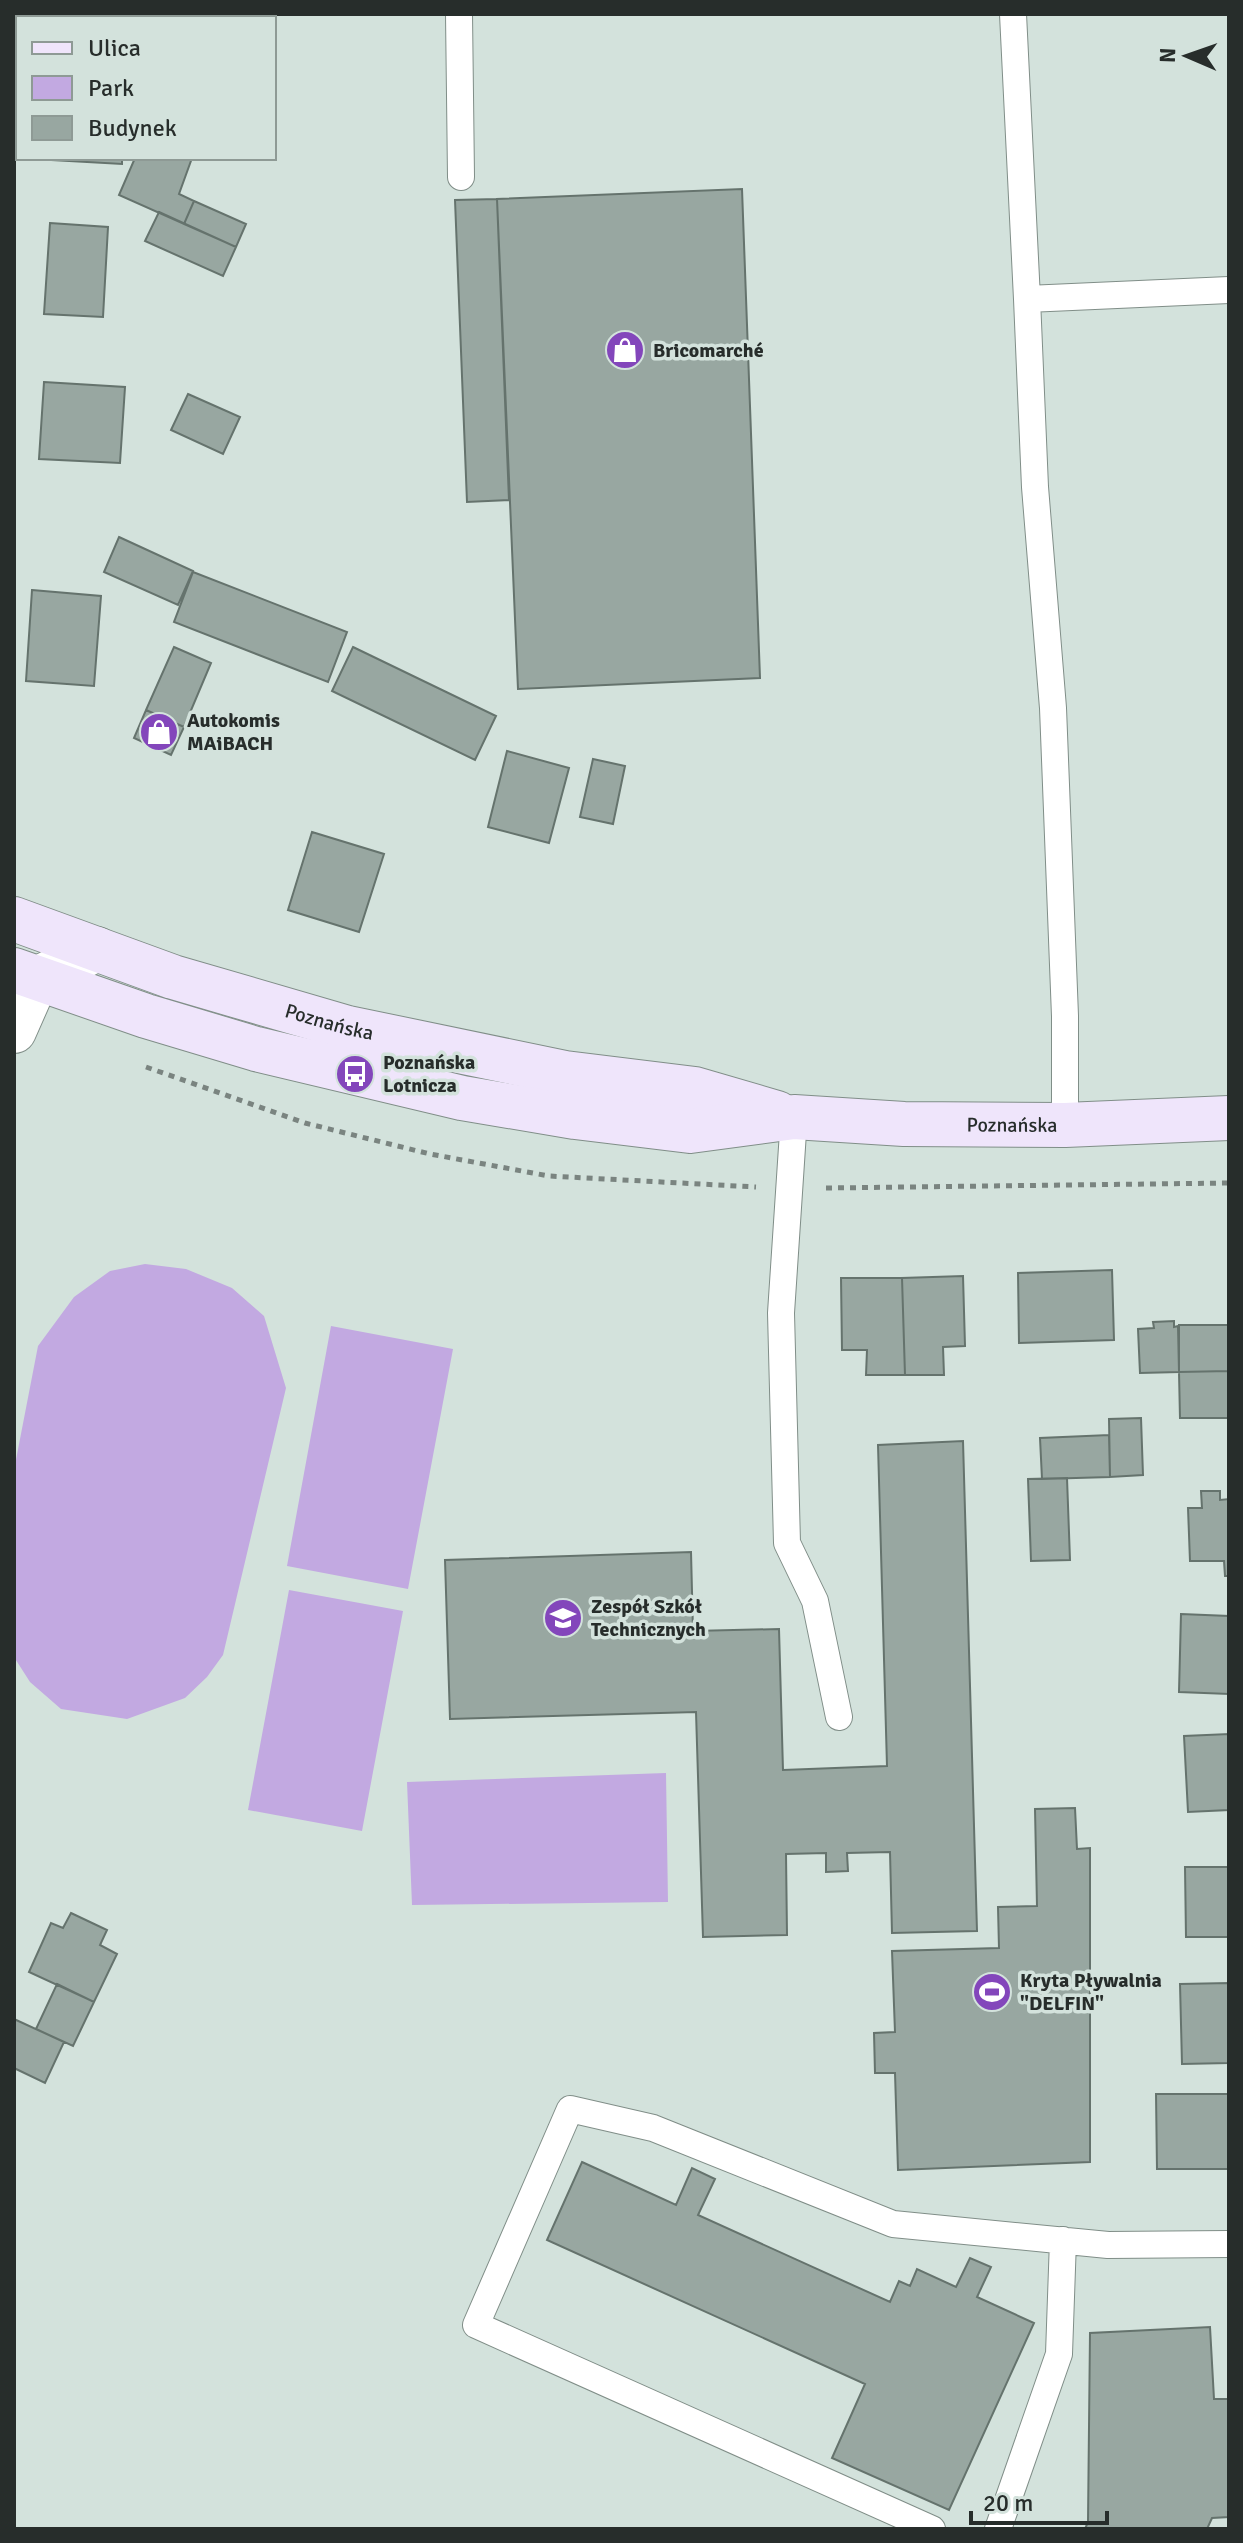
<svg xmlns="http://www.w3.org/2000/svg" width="1243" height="2543" font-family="Signika,sans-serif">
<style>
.green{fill:#c2a9e1}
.building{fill:#98a7a1;stroke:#65736d;stroke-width:2}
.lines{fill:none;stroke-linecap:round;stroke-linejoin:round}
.lane-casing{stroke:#808e88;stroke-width:28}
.street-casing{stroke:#808e88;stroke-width:46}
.secondary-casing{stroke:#808e88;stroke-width:46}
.path{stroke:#7a8480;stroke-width:5;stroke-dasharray:6 6;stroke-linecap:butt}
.lane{stroke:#fff;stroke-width:26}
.street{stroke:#fff;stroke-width:44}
.secondary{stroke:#efe5fb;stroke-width:44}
.labels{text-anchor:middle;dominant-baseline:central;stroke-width:7;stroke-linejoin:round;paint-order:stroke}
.poi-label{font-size:20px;font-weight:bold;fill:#272d2b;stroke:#d3e2dc;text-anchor:start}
.street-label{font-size:20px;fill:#272d2b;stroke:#d3e2dc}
</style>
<rect width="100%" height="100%" fill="#d3e2dc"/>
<path class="green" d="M145 1264 186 1269 232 1288 264 1316 286 1388 223 1655 207 1677 185 1698 127 1719 61 1709 30 1682 14 1657V1470L38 1346 74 1297 110 1271Z
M331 1326 453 1349 408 1589 287 1566Z
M289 1590 403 1611 362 1831 248 1810Z
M666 1773 668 1902 412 1905 407 1782Z"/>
<path class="building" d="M52 158H122V164L52 160Z
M135 158H192L179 194 194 201 184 224 119 195Z
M742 189 760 678 518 689 497 199Z
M497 199 509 500 467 502 455 200Z
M194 201 246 224 236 247 184 224Z
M159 212 236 247 223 276 145 241Z
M50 223 108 227 103 317 44 314Z
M44 382 125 387 120 463 39 459Z
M188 394 240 417 223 454 171 430Z
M119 537 193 571 178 605 104 572Z
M193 572 347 632 328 682 174 622Z
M32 590 101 596 94 686 26 681Z
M174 647 211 663 184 727 146 710Z
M353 647 496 716 475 760 332 691Z
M146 710 184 727 171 755 134 738Z
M507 751 569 768 549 843 488 827Z
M593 759 625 766 613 824 580 817Z
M312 832 384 854 359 932 288 910Z
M1112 1270 1114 1340 1019 1343 1018 1273Z
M963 1276 965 1346 943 1347 944 1375H905L902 1278Z
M841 1278H902L905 1375H866L867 1350H842Z
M1174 1321V1327L1178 1326 1179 1372 1140 1373 1138 1329 1154 1328 1153 1322Z
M1179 1325H1229V1371L1179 1372Z
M1229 1371V1418H1180L1179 1372Z
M1141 1418 1143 1475 1110 1477 1109 1419Z
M1109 1435 1110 1477 1042 1479 1040 1438Z
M963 1441 977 1931 892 1933 890 1852 847 1853 848 1871 826 1872V1853L786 1854 787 1935 703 1937 696 1712 450 1719 445 1560 691 1552 693 1631 779 1629 783 1770 887 1766 878 1445Z
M1067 1478 1070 1560 1031 1561 1028 1479Z
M1201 1491H1220V1500L1229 1499V1576H1225L1224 1561H1190L1188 1508H1202Z
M1181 1614 1229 1616V1694L1179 1692Z
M1229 1734V1810L1188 1812 1184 1736Z
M1075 1808 1077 1849 1090 1848V2162L898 2170 895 2073H875L874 2033 895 2032 892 1951 999 1948 998 1907 1037 1906 1035 1809Z
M1185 1867H1229V1937H1186Z
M71 1913 107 1930 100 1945 117 1954 94 2002 29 1972 51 1923 63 1928Z
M1229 1983V2063L1182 2064 1180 1984Z
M57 1984 94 2002 73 2046 36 2029Z
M14 2019 64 2042 45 2083 14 2068Z
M1156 2094H1229V2169H1157Z
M582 2162 676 2205 692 2168 715 2179 698 2215 890 2302 899 2281 910 2286 917 2269 956 2287 970 2258 991 2267 977 2297 1034 2323 949 2510 832 2458 865 2384 547 2240Z
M1210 2327 1214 2399H1229V2517L1212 2518 1207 2529H1085L1088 2522 1090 2333Z"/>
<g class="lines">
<g class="lane-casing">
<path id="lane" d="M459 14 461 177
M1013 14 1027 299
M794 1117 781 1313 787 1543 815 1601 839 1717
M1065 1125V1016L1053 708 1035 487 1027 299 1229 290
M932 2529 476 2325 570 2109 653 2128 893 2224 1108 2245 1229 2244
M998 2529 1059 2354 1063 2240"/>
</g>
<g class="street-casing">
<path id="street" d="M14 1031 37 979 97 949"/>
</g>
<g class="secondary-casing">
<g id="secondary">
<path id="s1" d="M14 919 173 977 348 1028 565 1073 695 1089 777 1113"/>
<path id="s2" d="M14 970 146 1016 256 1049 462 1098 575 1117 690 1131 794 1117 904 1124 1065 1125 1229 1118"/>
</g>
</g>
<path class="path" d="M146 1067 305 1123 430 1154 549 1176 756 1187
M826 1188 1229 1183"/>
<use href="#lane" class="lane"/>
<use href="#street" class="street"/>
<use href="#secondary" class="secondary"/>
</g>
<defs>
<g id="shop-disc" transform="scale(2)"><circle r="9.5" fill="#8346bb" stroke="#d3e2dc"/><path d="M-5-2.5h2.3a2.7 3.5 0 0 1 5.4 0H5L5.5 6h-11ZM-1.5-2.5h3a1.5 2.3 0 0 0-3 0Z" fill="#fff"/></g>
<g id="bus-disc" transform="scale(2)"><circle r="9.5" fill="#8346bb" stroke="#d3e2dc"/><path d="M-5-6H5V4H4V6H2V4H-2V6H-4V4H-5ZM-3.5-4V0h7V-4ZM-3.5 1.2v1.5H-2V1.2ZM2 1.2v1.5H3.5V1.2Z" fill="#fff"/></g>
<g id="school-disc" transform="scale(2)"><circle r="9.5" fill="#8346bb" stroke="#d3e2dc"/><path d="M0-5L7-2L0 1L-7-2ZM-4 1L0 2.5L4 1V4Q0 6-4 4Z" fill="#fff"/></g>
<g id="stadium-disc" transform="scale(2)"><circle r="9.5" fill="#8346bb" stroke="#d3e2dc"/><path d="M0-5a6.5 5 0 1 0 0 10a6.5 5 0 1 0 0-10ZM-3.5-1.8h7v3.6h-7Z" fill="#fff"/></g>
</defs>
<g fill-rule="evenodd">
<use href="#shop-disc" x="625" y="350"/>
<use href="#shop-disc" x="159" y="732"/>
<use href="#bus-disc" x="355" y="1074"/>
<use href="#school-disc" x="563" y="1618"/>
<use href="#stadium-disc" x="992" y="1992"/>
</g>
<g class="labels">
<g class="poi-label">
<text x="653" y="350">Bricomarché</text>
<text x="187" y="720">Autokomis<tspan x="187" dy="23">MAiBACH</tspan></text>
<text x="383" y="1062">Poznańska<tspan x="383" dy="23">Lotnicza</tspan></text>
<text x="591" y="1606">Zespół Szkół<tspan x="591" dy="23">Technicznych</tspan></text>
<text x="1020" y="1980">Kryta Pływalnia<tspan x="1020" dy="23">"DELFIN"</tspan></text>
</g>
<g class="street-label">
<text stroke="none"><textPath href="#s1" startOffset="332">Poznańska</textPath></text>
<text stroke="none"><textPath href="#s2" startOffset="1020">Poznańska</textPath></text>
</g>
</g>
<rect width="1243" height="2543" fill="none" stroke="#272d2b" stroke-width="32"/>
<rect x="16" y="16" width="260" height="144" fill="#d3e2dc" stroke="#8e9a95" stroke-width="2"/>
<rect x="32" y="42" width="40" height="12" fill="#efe5fb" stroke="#8e9a95" stroke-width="2"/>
<text x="88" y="56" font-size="24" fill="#272d2b">Ulica</text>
<rect x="32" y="76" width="40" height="24" fill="#c2a9e1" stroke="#8e9a95" stroke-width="2"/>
<text x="88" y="96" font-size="24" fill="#272d2b">Park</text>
<rect x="32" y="116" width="40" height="24" fill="#98a7a1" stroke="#8e9a95" stroke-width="2"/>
<text x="88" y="136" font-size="24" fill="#272d2b">Budynek</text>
<g transform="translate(1187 56) rotate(272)" stroke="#d3e2dc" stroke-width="6" paint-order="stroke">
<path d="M0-6L14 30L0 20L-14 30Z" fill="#272d2b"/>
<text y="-12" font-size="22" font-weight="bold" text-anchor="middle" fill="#272d2b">N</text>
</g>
<path d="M971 2511v12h136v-12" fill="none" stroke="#272d2b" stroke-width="4"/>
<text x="983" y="2511" font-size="24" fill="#272d2b" stroke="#d3e2dc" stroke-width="6" paint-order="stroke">20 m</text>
</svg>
